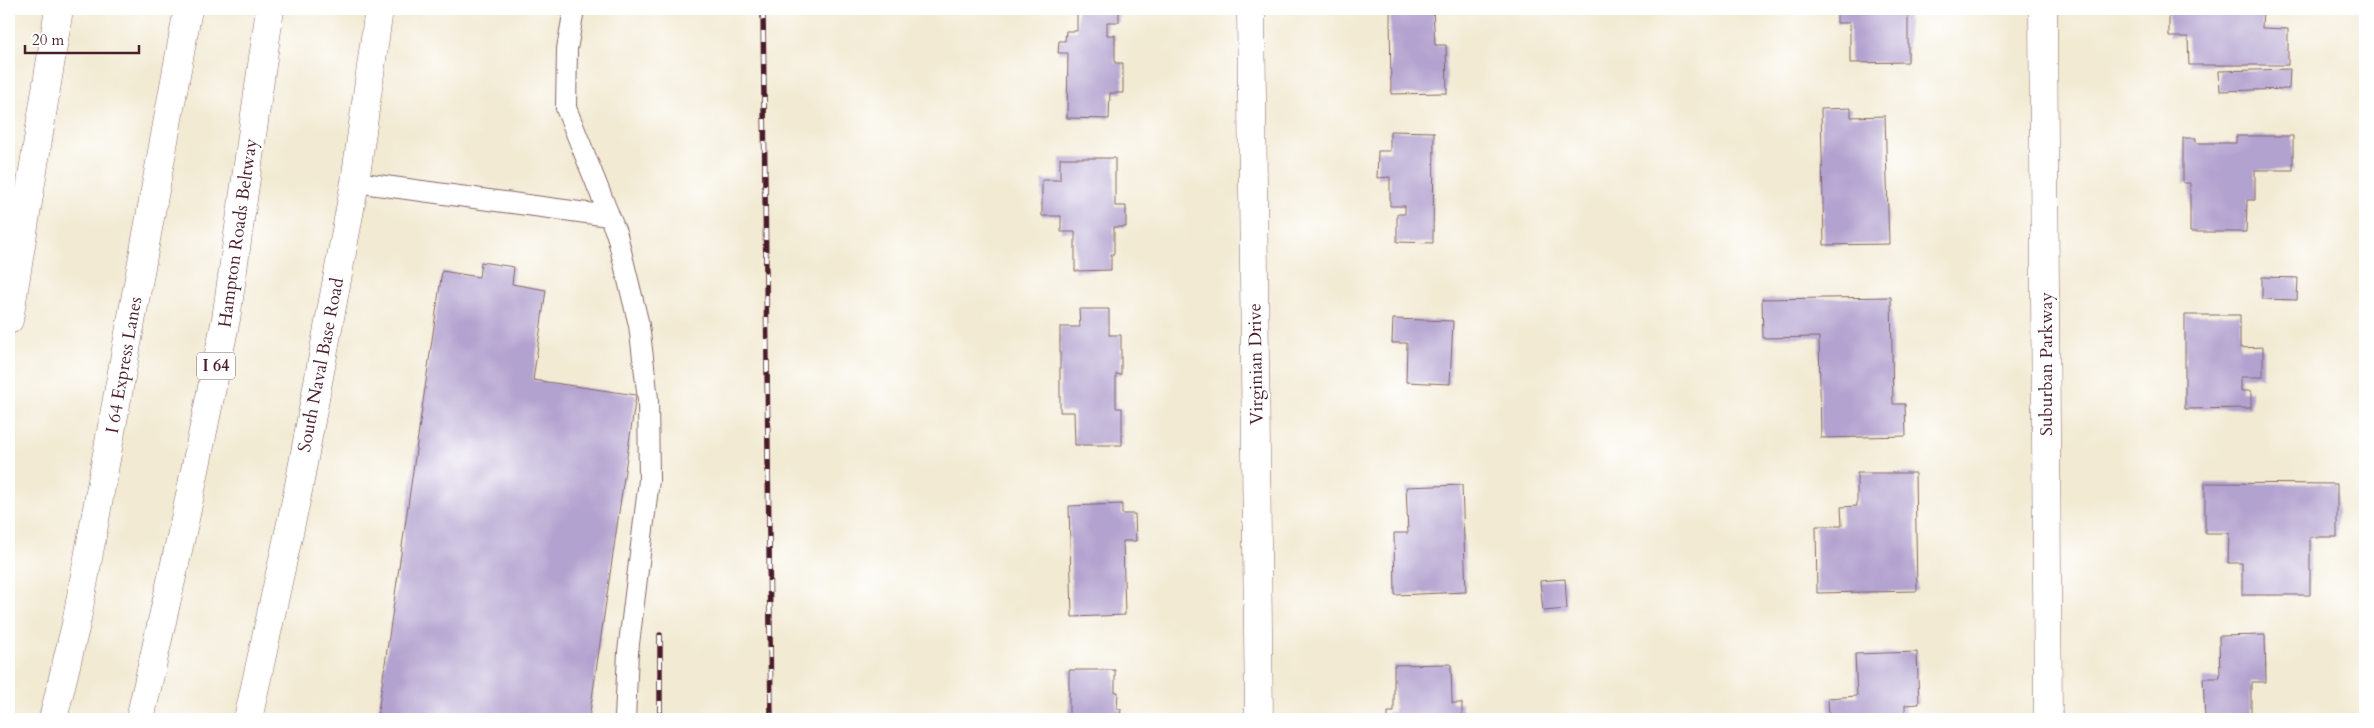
<svg xmlns="http://www.w3.org/2000/svg" width="2374" height="728" font-family="Cardo,serif">
<style>
.building{fill:#b2a2cf}
.lines{fill:none;stroke-linecap:round;stroke-linejoin:round}
.lane-casing{stroke:#856666;stroke-width:22}
.street-casing{stroke:#856666;stroke-width:29}
.secondary-casing{stroke:#856666;stroke-width:29}
.highway-casing{stroke:#856666;stroke-width:29}
.lane{stroke:#fff;stroke-width:20}
.street{stroke:#fff;stroke-width:28}
.secondary{stroke:#fff;stroke-width:28}
.highway{stroke:#fff;stroke-width:28}
.rail-casing{stroke:#4a1f2b;stroke-width:5.5}
.rail{stroke:#fff;stroke-width:4;stroke-dasharray:11;stroke-linecap:butt}
.labels{text-anchor:middle;dominant-baseline:central;stroke-width:5;stroke-linejoin:round;paint-order:stroke}
.shield{fill:#fff;stroke:#80626b;stroke-width:1}
.shield-label{font-size:16px;font-weight:bold;fill:#4a1f2b}
.street-label{font-size:18px;fill:#4a1f2b;stroke:#fff}
</style>
<rect width="100%" height="100%" fill="#fff"/>
<filter id="ink" filterUnits="userSpaceOnUse"><feTurbulence type="fractalNoise" baseFrequency=".02" numOctaves="2"/><feDisplacementMap in="SourceGraphic" scale="10" xChannelSelector="R" yChannelSelector="G"/><feConvolveMatrix kernelMatrix="1 2 1 2 8 2 1 2 1" color-interpolation-filters="sRGB"/></filter>
<filter id="wash" filterUnits="userSpaceOnUse"><feTurbulence type="fractalNoise" baseFrequency=".0096" numOctaves="4" result="noise"/><feDisplacementMap in="SourceGraphic" scale="20" xChannelSelector="R" yChannelSelector="G"/><feGaussianBlur stdDeviation="1.12" result="paint"/><feColorMatrix in="noise" values="0 0 0 0 0 0 0 0 0 0 0 0 0 0 0 0 0 1.4 0 .05"/><feComposite in="paint" operator="in"/></filter>
<g filter="url(#wash)">
<rect width="100%" height="100%" fill="#f2ead3"/>
<g id="blocks">
<path class="building" d="M1077 9H1119V22H1107V35H1115V63H1123V93H1110L1109 119 1067 118 1068 53H1058L1059 41H1065L1066 31H1077Z
M1390 9H1433L1435 45H1446L1447 93 1391 94Z
M1837 9H1908V62L1850 63V23H1837Z
M2169 9H2263L2262 28 2288 29V65H2189L2188 37H2169Z
M2290 69 2289 89 2220 91 2219 71Z
M1851 108V117L1885 116 1889 244 1824 245 1821 109Z
M1390 131 1434 132 1433 243 1397 242V214H1405V206H1390V177L1377 178 1378 151H1390Z
M2236 136H2293V170H2255V200H2247L2246 232H2190V183H2183V138H2196V143H2236Z
M1060 158H1115V206H1126V227H1114V254H1111V270L1075 271V232H1061V216H1042V180H1060Z
M481 262 514 267 512 284 546 290 533 380 636 395 589 719H377L442 271 479 277Z
M2262 277 2298 278 2297 300 2262 299Z
M1891 297 1893 404H1905L1906 436 1821 438 1819 337 1763 338 1762 299Z
M1079 309H1109V335H1121V375L1116 374V408H1122V445H1075L1074 412H1060V327H1080Z
M2185 315H2240V348L2263 347V377H2241V391H2251V408L2185 409Z
M1393 319 1453 321 1450 384 1406 382 1407 343H1392Z
M1857 473H1915L1917 591 1817 593 1816 526H1842L1841 507 1857 506Z
M2205 483 2337 484V537H2310V595H2242V563H2228L2229 533H2205Z
M1462 485 1466 592 1395 595 1394 533H1408L1406 487Z
M1122 504V514H1135L1136 541H1123L1125 615 1072 617 1069 506Z
M1565 579 1567 609 1543 611 1540 581Z
M2265 635 2266 682H2251V714H2262V719H2205L2203 678H2220L2219 636Z
M1917 652 1919 704 1905 705V719H1829L1828 698 1857 696 1855 654Z
M1451 664 1452 703H1462V719H1388V712H1394V665Z
M1069 670H1115V692H1118L1117 709H1121L1120 719H1069Z"/>
</g>
</g>
<g filter="url(#ink)">
<use href="#blocks" fill-opacity="0" stroke="#856666" stroke-width="1"/>
<g class="lines">
<g class="lane-casing">
<path id="lane" d="M574 9 567 49 566 108 617 235 639 325 648 399 649 480 628 652 625 719
M355 182 609 216"/>
</g>
<g class="street-casing">
<path id="street" d="M2043 9 2048 719
M248 719 297 496 355 182 379 9"/>
</g>
<g class="secondary-casing">
<path id="secondary" d="M1251 9 1259 719"/>
</g>
<g class="highway-casing">
<path id="highway" d="M9 320 59 9
M53 719 76 624 188 9
M140 719 185 519 226 319 270 9"/>
</g>
<use href="#lane" class="lane"/>
<use href="#street" class="street"/>
<use href="#secondary" class="secondary"/>
<use href="#highway" class="highway"/>
<g class="rail-casing">
<path id="rail" d="M763 9 771 719
M660 635V719"/>
</g>
<use href="#rail" class="rail"/>
</g>
</g>
<g class="labels">
<rect class="shield" x="197" y="352.5" width="38" height="27" rx="4"/>
<g class="shield-label">
<text x="216" y="366">I 64</text>
</g>
<g class="street-label">
<text transform="translate(238 233) rotate(-82)">Hampton Roads Beltway</text>
<text transform="translate(1256 364) rotate(-91)">Virginian Drive</text>
<text transform="translate(2046 364) rotate(-90)">Suburban Parkway</text>
<text transform="translate(124 365) rotate(-80)">I 64 Express Lanes</text>
<text transform="translate(321 365) rotate(-79)">South Naval Base Road</text>
</g>
</g>
<rect width="2374" height="728" fill="none" stroke="#fff" stroke-width="30"/>
<path d="M25 45v8h114v-8" fill="none" stroke="#4a1f2b" stroke-width="2.5"/>
<text x="32" y="45" font-size="15" fill="#4a1f2b" stroke="#ffffff" stroke-width="4" paint-order="stroke">20 m</text>
</svg>
